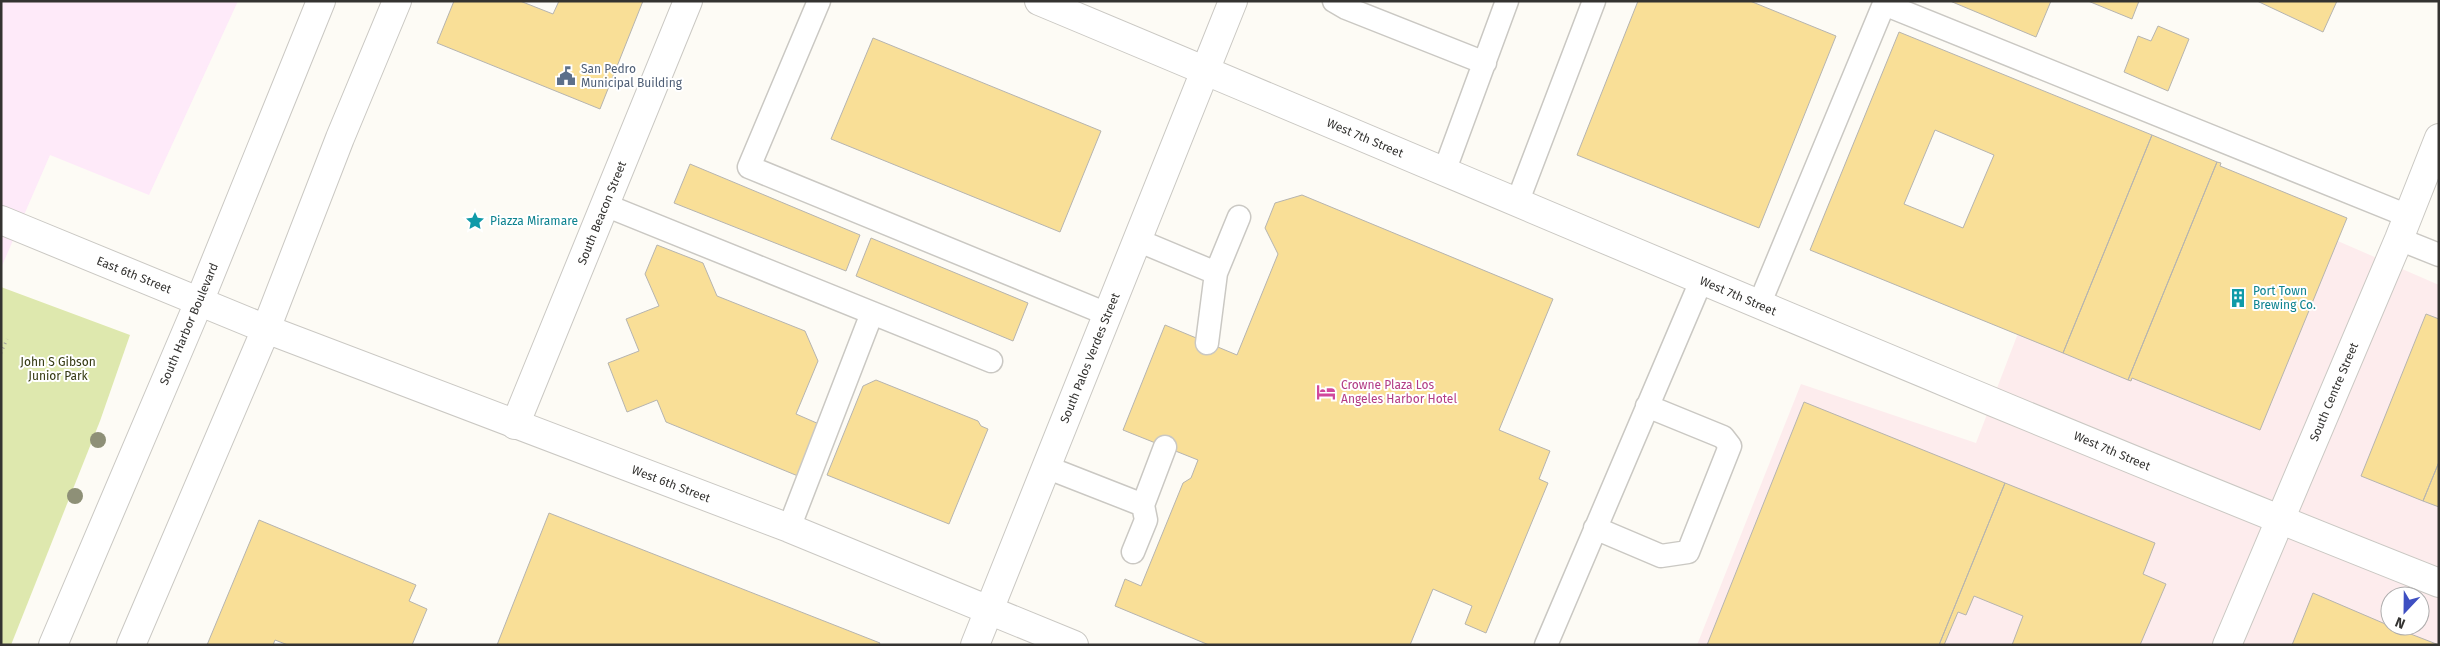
<svg xmlns="http://www.w3.org/2000/svg" width="2440" height="646" font-family="'Fira Sans',sans-serif">
<style>
.commercial{fill:#fdeced;fill-rule:evenodd}
.industrial{fill:#feeaf9}
.green{fill:#dee8ae}
.building{fill:#f9df97;stroke:#b6b4af;fill-rule:evenodd}
.lines{fill:none;stroke-linecap:round;stroke-linejoin:round}
.lane-casing{stroke:#cac8c3;stroke-width:25}
.street-casing{stroke:#cac8c3;stroke-width:30}
.secondary-casing{stroke:#cac8c3;stroke-width:30}
.path{stroke:#a4a29e;stroke-width:3;stroke-dasharray:1 4;stroke-linecap:butt}
.lane{stroke:#fff;stroke-width:22}
.street{stroke:#fff;stroke-width:28}
.secondary{stroke:#fff;stroke-width:28}
.tree{fill:#8e9077}
.labels{text-anchor:middle;dominant-baseline:central;stroke-width:4;stroke-linejoin:round;paint-order:stroke}
.service-label{font-size:12px;fill:#4e5e75;stroke:#fff;text-anchor:start}
.street-label{font-size:12px;fill:#343331;stroke:#fff}
.culture-label{font-size:12px;fill:#0d838f;stroke:#fff;text-anchor:start}
.park-label{font-size:12px;fill:#333810;stroke:#fff}
.hotel-label{font-size:12px;fill:#b23c85;stroke:#fff;text-anchor:start}
</style>
<rect width="100%" height="100%" fill="#fdfbf5"/>
<path class="commercial" d="M2094 135 2439 285V645H1697L1801 384 1976 443ZM2390 596H2420V626H2390Z"/>
<path class="industrial" d="M1 1H238L149 195 50 155 1 268Z"/>
<path class="green" d="M1 287 130 335 100 421 11 645H1Z"/>
<path class="building" d="M454 1H520L553 14 559 1H643L600 109 437 43Z
M1638 1H1750L1836 36 1759 228 1577 155Z
M1950 1H2051L2036 37Z
M2088 1H2139L2132 19Z
M2257 1H2337L2323 32Z
M2158 26 2189 39 2168 91 2124 72 2138 36 2151 41Z
M1899 32 2152 135 2063 353 1810 250ZM1935 130 1994 155 1963 228 1904 204Z
M873 38 1101 131 1060 232 831 139Z
M2152 135 2217 162 2128 380 2063 353Z
M2217 162 2221 163 2220 166 2347 218 2260 430 2132 378 2131 381 2128 380Z
M690 164 860 235 846 271 674 203Z
M1302 195 1553 299 1499 430 1550 451 1539 479 1548 483 1486 633 1465 624 1472 606 1433 589 1410 645H1209L1115 606 1125 579 1141 586 1183 483 1191 478 1198 460 1123 430 1165 325 1237 355 1278 254 1265 228 1275 203Z
M871 238 1028 303 1013 341 856 276Z
M657 245 703 263 717 296 805 331 818 361 796 414 819 424 798 476 666 422 657 400 627 412 608 363 639 351 626 319 659 306 645 274Z
M2426 314 2439 319V462L2423 501 2361 476Z
M876 380 978 421 981 426 988 429 949 524 827 475 863 386Z
M1804 402 2005 483 1939 645H1707Z
M2439 462V507L2423 501Z
M2005 483 2155 543 2143 574 2166 584 2140 645H2012L2023 616 1974 596 1966 615 1958 612 1944 645H1939Z
M549 513 880 643 879 645H497Z
M259 520 416 585 409 601 427 609 412 645H288L275 640 273 645H207Z
M2313 593 2390 626 2439 645H2292Z"/>
<g class="lines">
<g class="lane-casing">
<path id="lane" d="M819 1 749 167 1107 314
M1334 1 1346 8 1485 63
M1444 172 1507 1
M1517 203 1594 1
M605 205 991 361
M2399 239 2439 255
M1137 240 1216 273
M1759 305 1884 4 2408 216
M1207 343 1216 273 1239 217
M1046 467 1143 505
M789 528 872 313
M1595 528 1661 556 1688 552 1730 446 1723 437 1647 406
M1133 552 1146 520 1143 505 1165 447
M1546 645 1701 281"/>
</g>
<g class="street-casing">
<path id="street" d="M515 425 688 1
M975 645 1233 1
M2227 645 2399 239 2439 138"/>
</g>
<g class="secondary-casing">
<path id="secondary" d="M1039 1C1506 196 1969 397 2439 583
M1 220 266 329 789 528 1074 645
M53 645 199 302 321 1
M131 645 266 329 340 138 397 1"/>
</g>
<path class="path" d="M1 353 7 339"/>
<use href="#lane" class="lane"/>
<use href="#street" class="street"/>
<use href="#secondary" class="secondary"/>
</g>
<g class="tree">
<circle cx="98" cy="440" r="8"/>
<circle cx="75" cy="496" r="8"/>
</g>
<defs>
<g id="civic-bare" transform="scale(1.5)"><path d="M-.6-6.5H3V-4.5H.6V-3L4-1V1h2V6H-6V1h2V-1L-.6-3ZM-1.2 2.5V6h2.4V2.5Z" fill="#5c6f8a" stroke="#fff" stroke-width="2.5" paint-order="stroke"/></g>
<g id="sight-bare" transform="scale(1.5)"><path d="M0-6L1.8-2.2L6-1.7L2.9 1.2L3.7 5.4L0 3.3L-3.7 5.4L-2.9 1.2L-6-1.7L-1.8-2.2Z" fill="#0f9aa8" stroke="#fff" stroke-width="2.5" paint-order="stroke"/></g>
<g id="building-bare" transform="scale(1.5)"><path d="M-4-6H4V6H1V3H-1V6H-4ZM-2.5-4.3h1.7v1.8h-1.7ZM.8-4.3h1.7v1.8H.8ZM-2.5-1h1.7V.8h-1.7ZM.8-1h1.7V.8H.8Z" fill="#0f9aa8" stroke="#fff" stroke-width="2.5" paint-order="stroke"/></g>
<g id="hotel-bare" transform="scale(1.5)"><path d="M-6-4.5h1.5V1H6V5H4.5V3h-9V5H-6ZM-4 0a1.8 1.8 0 1 1 3.6 0ZM.5 0V-2.5h3Q6-2.5 6 0Z" fill="#d1479c" stroke="#fff" stroke-width="2.5" paint-order="stroke"/></g>
</defs>
<g fill-rule="evenodd">
<use href="#civic-bare" x="566" y="76"/>
<use href="#sight-bare" x="475" y="221"/>
<use href="#building-bare" x="2238" y="298"/>
<use href="#hotel-bare" x="1326" y="392"/>
</g>
<g class="labels">
<g class="service-label">
<text x="581" y="69">San Pedro<tspan x="581" dy="14">Municipal Building</tspan></text>
</g>
<g class="street-label">
<text transform="translate(1365 138) rotate(23)">West 7th Street</text>
<text transform="translate(602 213) rotate(-68)">South Beacon Street</text>
<text transform="translate(134 275) rotate(22)">East 6th Street</text>
<text transform="translate(1738 296) rotate(23)">West 7th Street</text>
<text transform="translate(189 324) rotate(-67)">South Harbor Boulevard</text>
<text transform="translate(1090 358) rotate(-68)">South Palos Verdes Street</text>
<text transform="translate(2334 392) rotate(-67)">South Centre Street</text>
<text transform="translate(2112 451) rotate(23)">West 7th Street</text>
<text transform="translate(671 484) rotate(21)">West 6th Street</text>
</g>
<g class="culture-label">
<text x="490" y="221">Piazza Miramare</text>
<text x="2253" y="291">Port Town<tspan x="2253" dy="14">Brewing Co.</tspan></text>
</g>
<g class="park-label">
<text x="58" y="362">John S Gibson<tspan x="58" dy="14">Junior Park</tspan></text>
</g>
<g class="hotel-label">
<text x="1341" y="385">Crowne Plaza Los<tspan x="1341" dy="14">Angeles Harbor Hotel</tspan></text>
</g>
</g>
<rect width="2440" height="646" fill="none" stroke="#343331" stroke-width="5"/>
<g transform="translate(2405 611) rotate(202)"><circle r="24" fill="#ffffff" stroke="#aeadad"/>
<path d="M0-4L9 19L0 12L-9 19Z" fill="#3e4fc2"/>
<text y="-8" font-size="14" font-weight="bold" text-anchor="middle" fill="#343331">N</text>
</g>
</svg>
